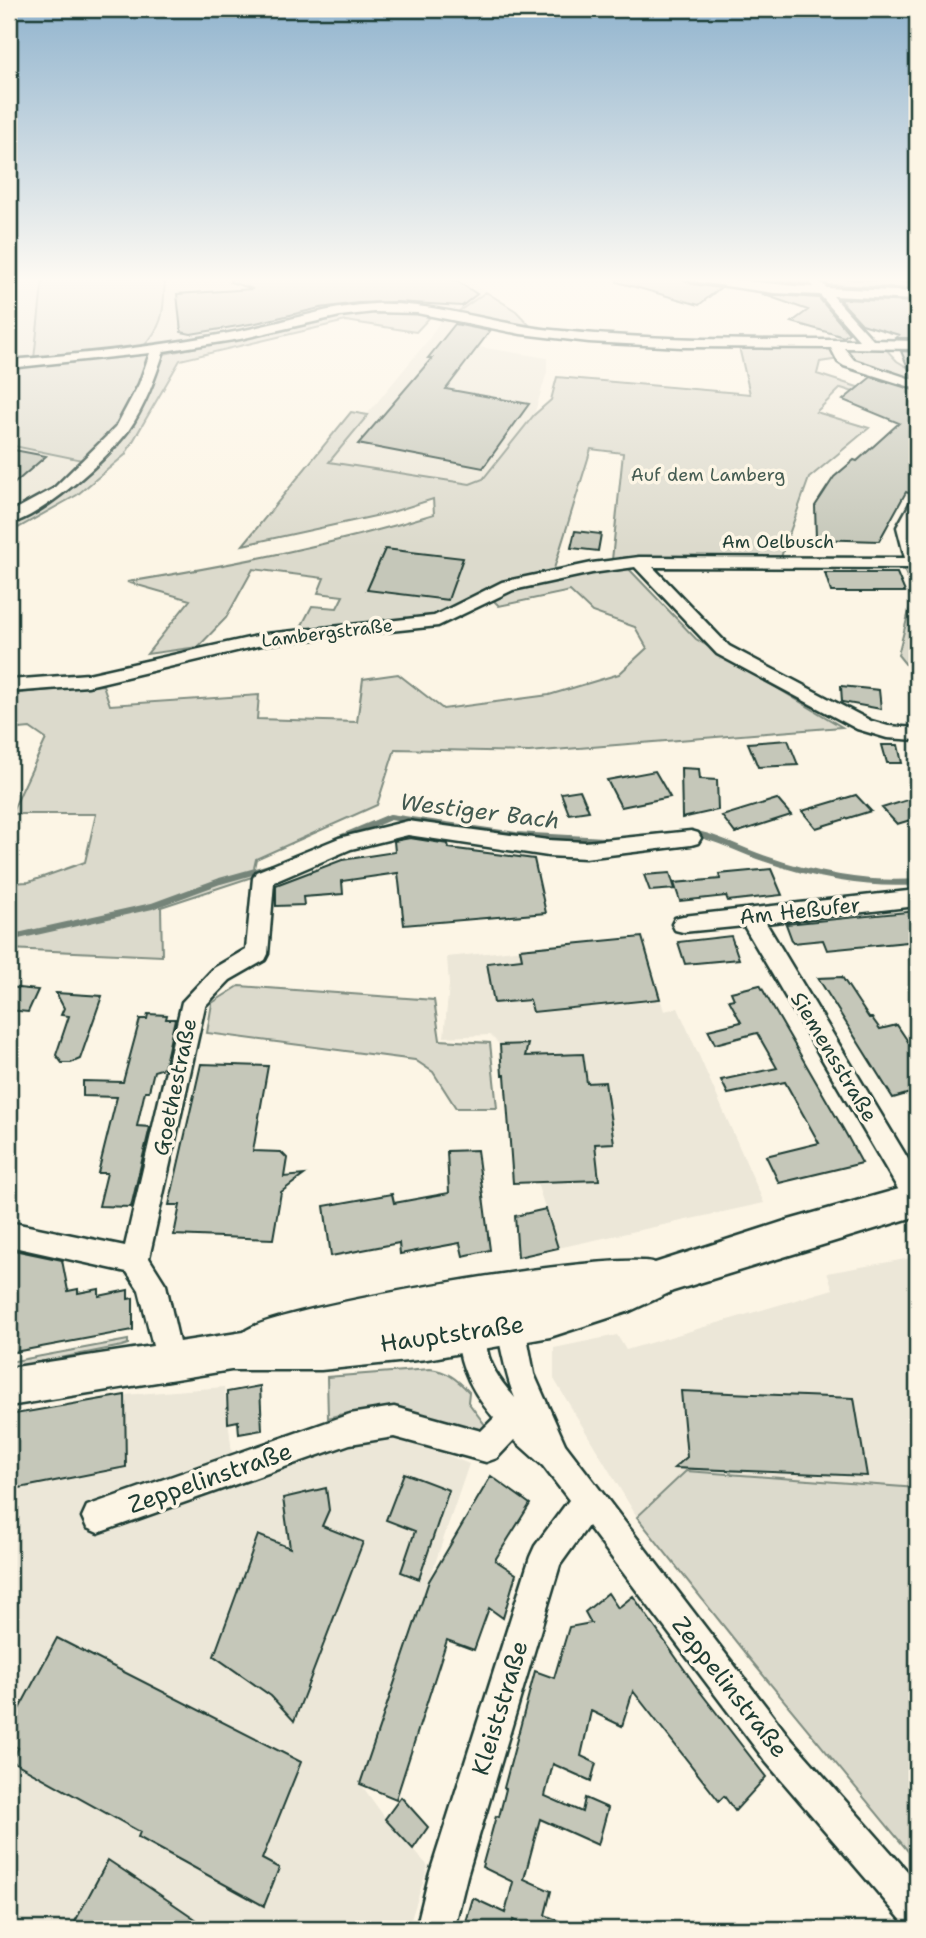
<svg xmlns="http://www.w3.org/2000/svg" width="926" height="1938" font-family="'Shantell Sans',sans-serif">
<style>
.built{fill:#ece7d8}
.green{fill:#dcdacc;stroke:#7e8c80;stroke-width:2}
.lines{fill:none;stroke-linecap:round;stroke-linejoin:round}
.stream{stroke:#758479;stroke-width:6}
.building{fill:#c5c7b9;stroke:#1f3d34;stroke-width:2}
.minor-casing{stroke:#1f3d34;stroke-width:5}
.major-casing{stroke:#1f3d34;stroke-width:5}
.minor{fill:#fcf5e5;fill-rule:evenodd}
.major{fill:#fcf5e5;fill-rule:evenodd}
.labels{text-anchor:middle;dominant-baseline:central;stroke-width:7;stroke-linejoin:round;paint-order:stroke}
.far-park-label{font-size:18px;fill:#455c52;stroke:#fcf5e5}
.far-street-label{font-size:18px;fill:#1f3d34;stroke:#fcf5e5}
.street-label{font-size:21px;fill:#1f3d34;stroke:#fcf5e5}
.water-label{font-size:23px;font-style:italic;fill:#435a51;stroke:#fcf5e5}
.near-street-label{font-size:24px;fill:#1f3d34;stroke:#fcf5e5}
</style>
<rect width="100%" height="100%" fill="#fcf5e5"/>
<filter id="ink" filterUnits="userSpaceOnUse"><feTurbulence type="fractalNoise" baseFrequency=".0143" numOctaves="2"/><feDisplacementMap in="SourceGraphic" scale="14" xChannelSelector="R" yChannelSelector="G"/><feConvolveMatrix kernelMatrix="1 2 1 2 8 2 1 2 1" color-interpolation-filters="sRGB"/></filter>
<g filter="url(#ink)">
<path class="built" d="M9 277H462L516 311 533 329 370 305 319 309 176 350 147 418 74 494 9 528Z
M443 316 494 326 480 347 547 358V372L534 415 483 479 470 484 328 462 429 339Z
M642 937 664 1011 678 1008 764 1203 558 1248 537 1183H513L505 1075H502L500 1045 490 1035 444 1037 449 985 447 957Z
M917 1257V1488L686 1471 637 1517 554 1379V1348L617 1335 626 1350 833 1289 827 1273Z
M224 1387 235 1477 368 1434 411 1440 469 1464 360 1783 386 1819 428 1866 408 1929H9V1416L125 1395Z"/>
<path class="green" d="M43 277H165C163 310 166 323 142 348L34 359Z
M486 292 516 311 533 329 455 314Z
M393 310 432 315 416 332 346 321 180 360 125 455 77 495 9 533V521L61 494 146 393 164 354 250 336 324 315Z
M835 345 840 359 820 362 817 374 917 406V413L841 388 816 412 869 428 809 478 781 557 612 560 623 453 591 449 553 572 440 615 311 628 301 627 312 606 337 608 343 596 318 593 324 578 253 569 226 618 198 647 147 654 190 600 127 582C230 565 333 545 434 514L433 499 389 513 243 545 351 412 368 415 329 462 470 484 483 479 534 415 551 400 557 377 750 394 739 347Z
M840 345 883 346 897 361 917 373V383L852 362Z
M150 353 140 383 115 430 82 460 9 445V367Z
M902 566H917V672L911 671 898 655 914 591Z
M629 569 696 639 842 727 529 752 395 749 377 805 256 859 252 877 161 907 162 956 9 949V883L29 882 85 862 96 814H11L46 739 30 728 9 730V694L103 685 110 705 259 695 257 719 357 722 363 679 398 674 443 709 549 695 619 674 647 648 635 627 592 612 570 591 499 606 493 600C533 577 583 575 629 569Z
M239 986 434 1000 440 1040 490 1043 497 1108H456L433 1072 415 1060 207 1033 212 1003Z
M128 1340V1344L122 1346 9 1368V1362Z
M430 1369C447 1371 457 1379 469 1392L468 1402 491 1433 486 1436C434 1423 381 1401 328 1418L327 1377Z
M686 1471 917 1488V1862L749 1658 637 1517Z"/>
<g class="lines">
<path class="stream" d="M692 833C717 837 739 850 763 858 811 875 867 886 917 882
M335 840 390 817 516 835 604 840
M9 938 152 906 220 881 273 866"/>
</g>
<path class="building" d="M231 277H439L457 281 477 294 462 306 397 302 358 303 320 308 256 323 191 334 181 332 177 294 253 289 230 282Z
M617 277H678L692 284 720 288 699 305 617 282Z
M747 277H814L808 284Z
M818 277 917 283V289L828 285Z
M762 294 819 298 849 333 844 337 792 322 808 310Z
M839 299 917 302V338H895L899 335 862 324Z
M455 324 490 331 446 389 529 404 483 468 358 444 432 358H428Z
M901 351 917 352V378L912 377Z
M871 377 917 391V488L911 494 906 492 879 541 816 539 815 506 834 477 854 460 857 461 899 423 843 400Z
M9 449 46 456 9 488Z
M575 531 601 534 598 551 571 548Z
M385 549 463 558 448 600 367 590Z
M825 573H897L905 592H831Z
M841 686 879 690 881 709 842 702Z
M788 740 798 765 758 767 748 743Z
M882 745H898L902 763H887Z
M681 768 699 769 700 779 717 780 718 810 682 818Z
M655 771 670 797 621 807 607 780Z
M580 790 589 811 569 814 561 793Z
M856 795 871 811 816 828 802 811Z
M917 797V818L897 824 882 808Z
M777 799 791 815 735 833 722 816Z
M410 838 448 844 449 848 534 859 546 913 404 925 398 873 342 881 343 894 303 897 304 905 276 906V885L342 860 395 852 394 841Z
M771 869 782 895 728 901 726 896 680 901 674 883 720 879 719 874Z
M670 873 675 889 650 891 644 875Z
M917 911V941L827 950 823 940 793 943 786 924Z
M731 936 739 959 685 964 678 942Z
M642 937 660 999 533 1012 530 1000 494 1003 487 963 522 959 520 949Z
M842 977 869 1018H872L880 1029 897 1025 917 1055V1091L893 1098 818 978Z
M760 985 845 1132 862 1163 779 1183 766 1156 819 1143 785 1082 728 1094 721 1080 777 1068 757 1033 715 1044 708 1030 741 1022 729 1000 734 999 731 992Z
M9 987 38 990 28 1012 9 1010Z
M56 993 102 996 80 1059 71 1063H62L56 1055 69 1016 61 1015 64 1008Z
M148 1014 167 1015 166 1019H175L164 1068 154 1071 149 1091H145L137 1126 150 1127 131 1207 99 1206 107 1173H98L117 1097 83 1096V1081L123 1082 140 1019H147Z
M528 1044 525 1056 583 1054 587 1083 605 1082 614 1143 595 1144 599 1180 513 1183 505 1075H502L500 1045Z
M201 1064 268 1066 253 1151 281 1152 287 1158 284 1177 304 1175 281 1192 273 1239 174 1235 180 1205H169Z
M477 1150 490 1250 463 1256 460 1243 400 1254 399 1243 331 1256 324 1206 392 1194 394 1203 449 1193 447 1151Z
M546 1209 558 1248 518 1257 515 1216Z
M9 1249 62 1260 68 1291 78 1289V1293L99 1289V1296L128 1290V1299L133 1298V1330L9 1353Z
M260 1386 262 1430 239 1434 238 1421 228 1423 227 1392Z
M681 1391 854 1398 867 1476 674 1468 687 1457Z
M125 1395 126 1467 9 1490V1415Z
M404 1473 449 1490 419 1579 401 1572 415 1531 386 1520Z
M491 1476 530 1504 495 1560 516 1574 503 1618 489 1608 474 1650 447 1640 396 1799 360 1784 429 1581Z
M326 1488 329 1510 322 1526 363 1542 294 1721 271 1696 214 1656 258 1535 290 1548 283 1498Z
M608 1593 618 1608 633 1596 698 1689 766 1777 735 1811 724 1796 719 1801 633 1691 622 1726 591 1711 581 1756 596 1763 591 1781 553 1764 545 1796 582 1812 585 1798 608 1808 598 1845 540 1819 524 1879 551 1891 545 1915 578 1929H532L513 1920 511 1929H464L473 1898 505 1913 513 1882 482 1867 496 1816 499 1817 506 1789 504 1788 535 1671 554 1678 569 1627 591 1623 585 1612Z
M57 1638 301 1762 262 1859 279 1868 264 1906 138 1837 140 1832 12 1761 18 1748 9 1742V1728Z
M401 1797 428 1827 413 1849 385 1819Z
M108 1860 150 1888 210 1929H71Z"/>
<g class="lines">
<g class="minor-casing">
<path id="minor" d="M686 277C729 277 771 285 813 287L810 283 816 279 827 288 917 292V300L833 296 873 340 917 341V349L844 348 854 360 917 381V389L844 366 838 362 831 348 682 347 589 342 521 334 417 313 374 312 340 316 240 339 164 351C155 378 145 407 128 431 107 459 43 516 9 524V513L53 489 116 427 139 384 150 353 9 368V360C86 354 164 346 240 331 285 322 329 306 375 304 435 302 493 324 552 330 654 341 757 340 859 340L820 295 774 293 692 281Z
M917 498V518L913 527 917 542V568L653 567 729 646 871 721 888 726 917 728V740L887 738 857 729 717 654 635 567 592 573 513 590 438 626 266 644 88 686 9 692V680L88 674 266 634 434 616 502 582 592 563 639 557 905 558 897 527 912 500Z
M408 821 548 840 585 842 691 831 698 833 701 838 698 843 691 845 585 858 548 856 408 835 351 849 274 882 268 954 265 960 230 980 205 1006 149 1258 166 1285 183 1360 179 1370 169 1374 159 1370 139 1290 127 1272 9 1246V1222L125 1246 182 1002 214 968 246 949 253 878 256 872 339 838Z
M917 890V906L766 923 917 1174V1209L908 1206 744 926 683 932 675 930 672 924 675 918 683 916Z
M505 1300 515 1304 525 1326 534 1374 565 1444 790 1738 917 1882V1929L904 1923 766 1762 588 1526 560 1565 467 1876 454 1929H416L429 1876 530 1557 535 1546 569 1500 543 1466 514 1440 497 1458 486 1462 394 1437 350 1444 98 1533 87 1528 82 1517 87 1506 350 1414 394 1407 481 1431 494 1418C470 1390 448 1349 463 1312L473 1308 483 1312C487 1323 486 1330 486 1341 487 1363 500 1381 515 1398 503 1370 502 1341 491 1314L495 1304Z"/>
</g>
<g class="major-casing">
<path id="major" d="M917 1184V1216L673 1291 630 1311 550 1337 427 1359 321 1370H231L9 1406V1368L244 1332C270 1307 620 1249 655 1263L785 1221Z"/>
</g>
<use href="#minor" class="minor"/>
<use href="#major" class="major"/>
</g>
</g>
<linearGradient id="sky" x2="0" y2="1"><stop stop-color="#91b4ce"/><stop offset="0.51" stop-color="#fefaf3"/><stop offset="1" stop-color="#fefaf3" stop-opacity="0"/></linearGradient>
<rect width="926" height="548" fill="url(#sky)"/>
<g class="labels">
<g class="far-park-label">
<text x="708" y="475">Auf dem Lamberg</text>
</g>
<g class="far-street-label">
<text x="778" y="542">Am Oelbusch</text>
<text transform="translate(327 633) rotate(-7)">Lambergstraße</text>
</g>
<g class="street-label">
<text transform="translate(800 911) rotate(-6)">Am Heßufer</text>
<text transform="translate(834 1057) rotate(59)">Siemensstraße</text>
<text transform="translate(175 1087) rotate(-78)">Goethestraße</text>
</g>
<g class="water-label">
<text transform="translate(480 811) rotate(7)">Westiger Bach</text>
</g>
<g class="near-street-label">
<text transform="translate(452 1334) rotate(-8)">Hauptstraße</text>
<text transform="translate(210 1478) rotate(-19)">Zeppelinstraße</text>
<text transform="translate(730 1687) rotate(52)">Zeppelinstraße</text>
<text transform="translate(500 1708) rotate(-73)">Kleiststraße</text>
</g>
</g>
<rect width="926" height="1938" fill="none" stroke="#fcf5e5" stroke-width="35"/>
<rect x="18" y="18" width="891" height="1903" fill="none" stroke="#1f3d34" stroke-width="2.5" filter="url(#ink)"/>
</svg>
